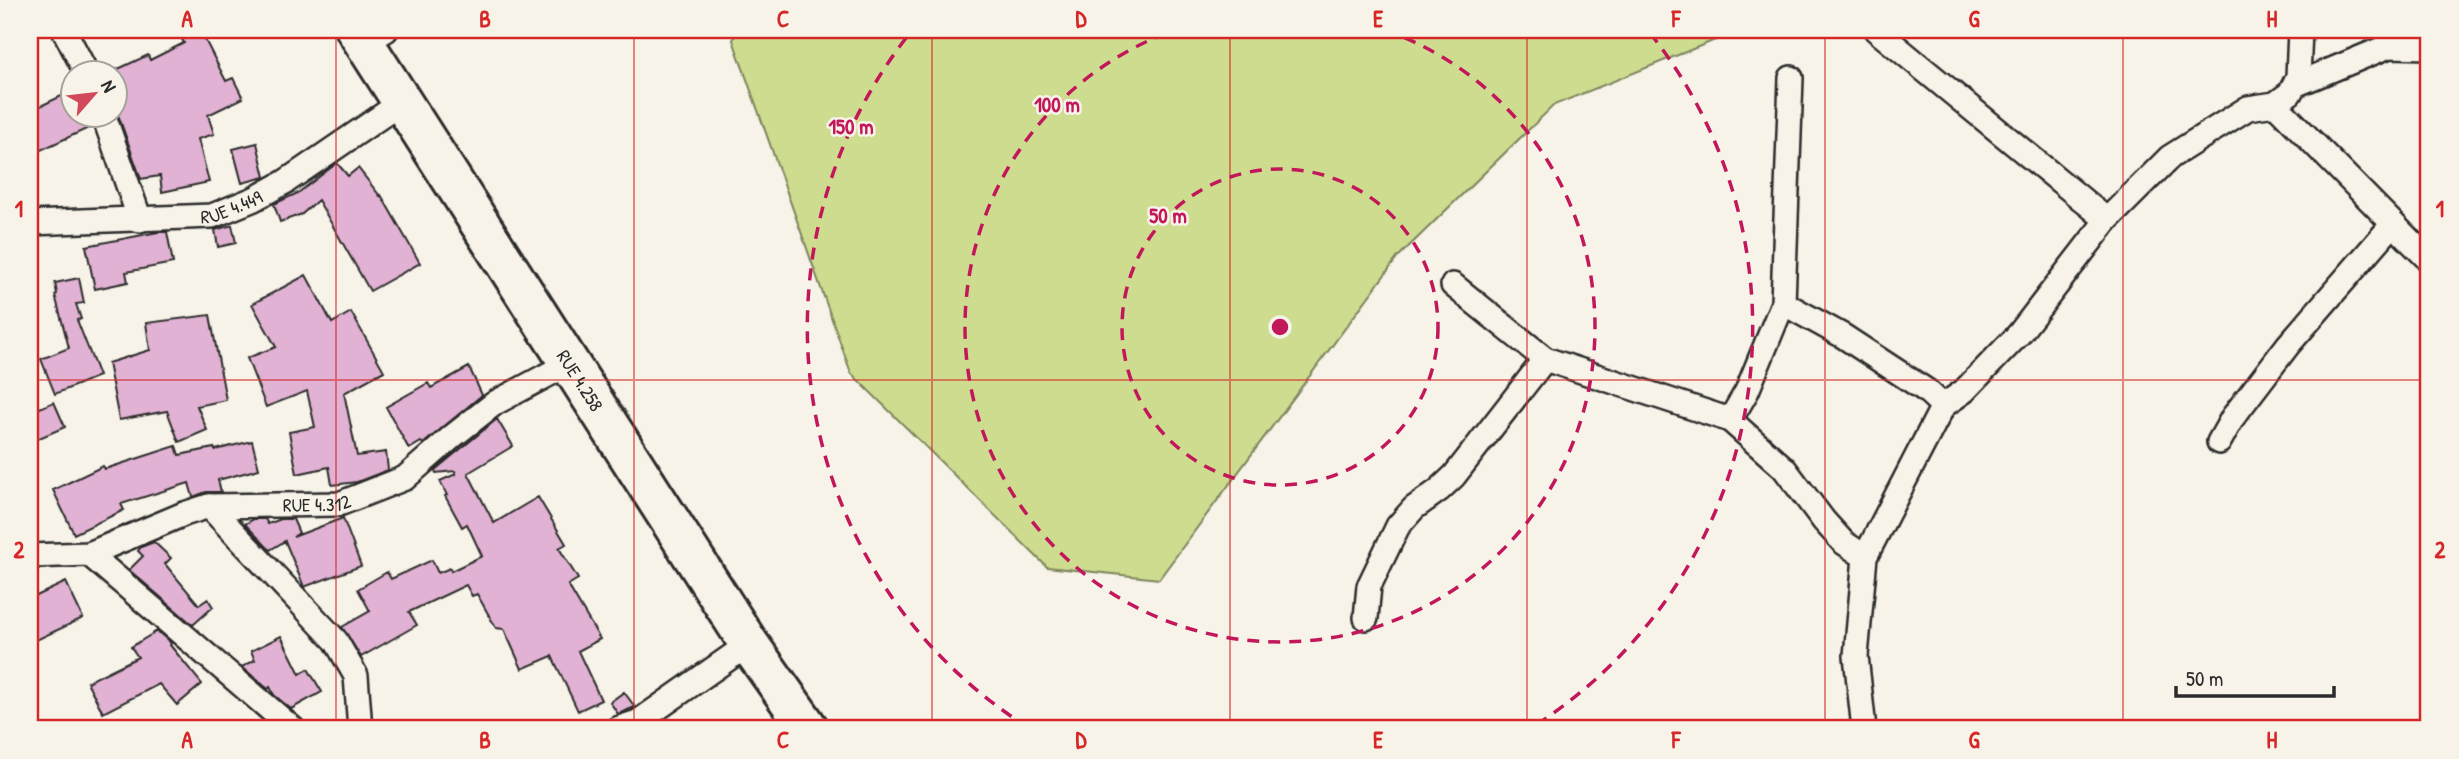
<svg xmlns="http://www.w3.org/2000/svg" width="2459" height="759" font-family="'Patrick Hand',sans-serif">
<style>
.green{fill:#cedc8f;stroke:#7c845d;stroke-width:2}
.building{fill:#e1b2d3;stroke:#2b2b2b;stroke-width:2}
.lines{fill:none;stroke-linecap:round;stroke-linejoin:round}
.street-casing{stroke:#2b2b2b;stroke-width:28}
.highway-casing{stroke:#2b2b2b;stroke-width:44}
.street{stroke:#f7f3e8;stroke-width:23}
.highway{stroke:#f7f3e8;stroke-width:38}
.grid{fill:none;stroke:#d62828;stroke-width:2;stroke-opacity:0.55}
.ring{fill:none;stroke:#c2185b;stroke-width:3.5;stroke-dasharray:12 9}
.labels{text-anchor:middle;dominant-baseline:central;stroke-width:5;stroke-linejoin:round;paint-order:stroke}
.street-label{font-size:19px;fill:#2b2b2b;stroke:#f7f3e8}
.centre{fill:#c2185b;stroke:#f7f3e8;stroke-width:3.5}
.ring-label{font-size:21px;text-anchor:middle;font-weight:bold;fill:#c2185b;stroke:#f7f3e8;stroke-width:5;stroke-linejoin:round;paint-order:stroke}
.neatline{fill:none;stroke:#d62828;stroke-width:2.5}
.grid-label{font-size:23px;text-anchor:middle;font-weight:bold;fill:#d62828}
</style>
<rect width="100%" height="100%" fill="#f7f3e8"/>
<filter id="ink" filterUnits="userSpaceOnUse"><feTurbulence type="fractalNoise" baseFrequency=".0143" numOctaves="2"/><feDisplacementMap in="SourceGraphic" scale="14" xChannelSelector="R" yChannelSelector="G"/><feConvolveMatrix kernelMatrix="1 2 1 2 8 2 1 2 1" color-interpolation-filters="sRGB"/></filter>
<g filter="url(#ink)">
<path class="green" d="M737 30H1740L1554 105 1398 257 1159 579 1047 567 851 373 733 40Z"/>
<path class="building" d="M177 30H200L226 81 233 78 243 98 208 115 214 134 198 139 209 182 162 192 160 176 141 179 116 109V70L148 55 150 60 184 43Z
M74 90V116H90L93 126 30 155V111Z
M257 143 265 177 242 183 233 149Z
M337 163 348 176 358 168 380 196 381 195 420 263 370 291 318 200 302 214 280 222 274 204 298 193Z
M232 225 236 243 218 247 215 230Z
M158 232H167L173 263 126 272 128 282 95 289 86 246Z
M306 275 332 323 351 312 384 371 344 393 357 456 386 452 388 470 357 482 332 485 329 467 297 474 289 432 315 427 307 391 266 407 247 358 276 347 252 304Z
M79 278 84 303 76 304 81 319 77 320 99 376 55 394 41 359 69 348 55 295 57 294 55 283Z
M210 315 226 400 197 406 207 430 179 442 167 411 119 420 108 363 150 350 146 323Z
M469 367 482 395 423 444 421 442 409 449 386 407 428 383 431 388Z
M54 402 65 427 30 442V412Z
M497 419 513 446 468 473 494 523 538 497 566 544 559 548 578 579 568 585 600 639 578 651 601 700 578 711 552 656 522 669 504 629 496 628 477 594 472 596 466 585 409 612 417 625 361 657 342 627 370 611 358 589 387 572 391 579 432 560 438 573 450 568 451 571 482 556 467 524 462 527 445 496 447 495 440 481 456 474 455 471 436 473 435 470Z
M252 441 259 469 218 480 221 492H206L193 497 189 483 121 504 124 510 74 534 53 490 103 466 105 469 176 446 179 455 214 448 215 450Z
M343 518 361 566 304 587 285 541 270 550 245 524 254 519H265L268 524 281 519H293L299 533 293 537Z
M154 542 171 558 165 564 199 605 208 599 213 607 193 625 129 570 143 556 138 551 141 547Z
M66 582 83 618 30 643V599Z
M157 631 171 643 170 645 202 684 177 705 159 684 103 713 87 682 138 657 131 647Z
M281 636 300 674 308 669 322 692 291 709 274 695 270 687 268 689 242 667 255 660 251 651Z
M624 692 635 707 618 714 610 702Z"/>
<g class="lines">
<g class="street-casing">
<g id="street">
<path d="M64 30 87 74"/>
<path d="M1876 30 2107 220"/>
<path d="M364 43 386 30"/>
<path d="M2295 85 2389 46 2429 47"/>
<path d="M2275 104 2429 260"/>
<path d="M104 116 140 220"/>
<path id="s1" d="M30 223 212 216 254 199 285 182 402 102"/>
<path d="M1453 285 1545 359 1730 420 1747 391 1783 303 1791 78"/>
<path d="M1783 303 1843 336 1927 391 1943 406"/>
<path d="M1730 420 1784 468 1824 521 1843 542 1865 557"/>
<path d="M2219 442 2233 417 2288 345 2393 224"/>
<path d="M209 506 336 641 356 676 360 729"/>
<path d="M89 554 293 729"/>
<path id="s2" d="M30 556 89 554 184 514 209 506 339 504 405 478 453 436 495 403 568 364"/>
<path d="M1366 618 1369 586 1398 526 1414 508 1439 490 1454 476 1545 359"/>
<path d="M617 729 638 722 749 644"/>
<path d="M1864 729 1856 656 1865 557 1943 406 1964 391 2019 334 2107 220 2170 157 2248 108 2275 104 2290 93 2298 77 2300 30"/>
</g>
</g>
<g class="highway-casing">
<g id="highway">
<path id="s3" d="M356 30 749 644 809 729"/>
</g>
</g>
<use href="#street" class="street"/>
<use href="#highway" class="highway"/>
</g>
</g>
<path class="grid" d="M336 30V729M634 30V729M932 30V729M1230 30V729M1527 30V729M1825 30V729M2123 30V729M30 380H2429"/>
<g class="ring">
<circle cx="1280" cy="327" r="158"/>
<path d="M1385 30A315 315 0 1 1 1175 30"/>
<path d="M1029 728A473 473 0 0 1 910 33M1650 33A473 473 0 0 1 1531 728"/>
</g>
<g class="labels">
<g class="street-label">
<text stroke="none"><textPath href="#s1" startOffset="203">RUE 4.449</textPath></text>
<text stroke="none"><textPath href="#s3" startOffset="416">RUE 4.258</textPath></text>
<text stroke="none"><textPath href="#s2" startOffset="296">RUE 4.312</textPath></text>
</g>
</g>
<circle cx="1280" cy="327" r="10" class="centre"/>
<g class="ring-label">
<text x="1057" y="112">100 m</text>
<text x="851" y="134">150 m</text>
<text x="1168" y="223">50 m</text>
</g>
<rect width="2459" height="759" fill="none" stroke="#f7f3e8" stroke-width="77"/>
<g transform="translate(94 94) rotate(62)"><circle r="33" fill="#f7f3e8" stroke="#a5a39c" stroke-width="2"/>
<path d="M0-5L12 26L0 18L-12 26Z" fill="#d1495b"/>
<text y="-10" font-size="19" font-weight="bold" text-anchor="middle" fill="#2b2b2b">N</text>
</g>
<path d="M2176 686v10h158v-10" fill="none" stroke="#2b2b2b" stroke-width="3.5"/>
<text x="2186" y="686" font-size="21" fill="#2b2b2b" stroke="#f7f3e8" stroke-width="5" paint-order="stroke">50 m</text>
<rect x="38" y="38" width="2382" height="682" class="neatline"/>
<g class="grid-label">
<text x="187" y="27">A</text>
<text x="485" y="27">B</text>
<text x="783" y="27">C</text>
<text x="1081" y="27">D</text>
<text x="1378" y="27">E</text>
<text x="1676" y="27">F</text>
<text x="1974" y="27">G</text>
<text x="2272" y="27">H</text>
<text x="19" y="217">1</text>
<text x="2440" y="217">1</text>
<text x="19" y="558">2</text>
<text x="2440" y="558">2</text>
<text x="187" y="748">A</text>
<text x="485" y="748">B</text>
<text x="783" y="748">C</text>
<text x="1081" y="748">D</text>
<text x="1378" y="748">E</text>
<text x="1676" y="748">F</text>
<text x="1974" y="748">G</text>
<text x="2272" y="748">H</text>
</g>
</svg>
